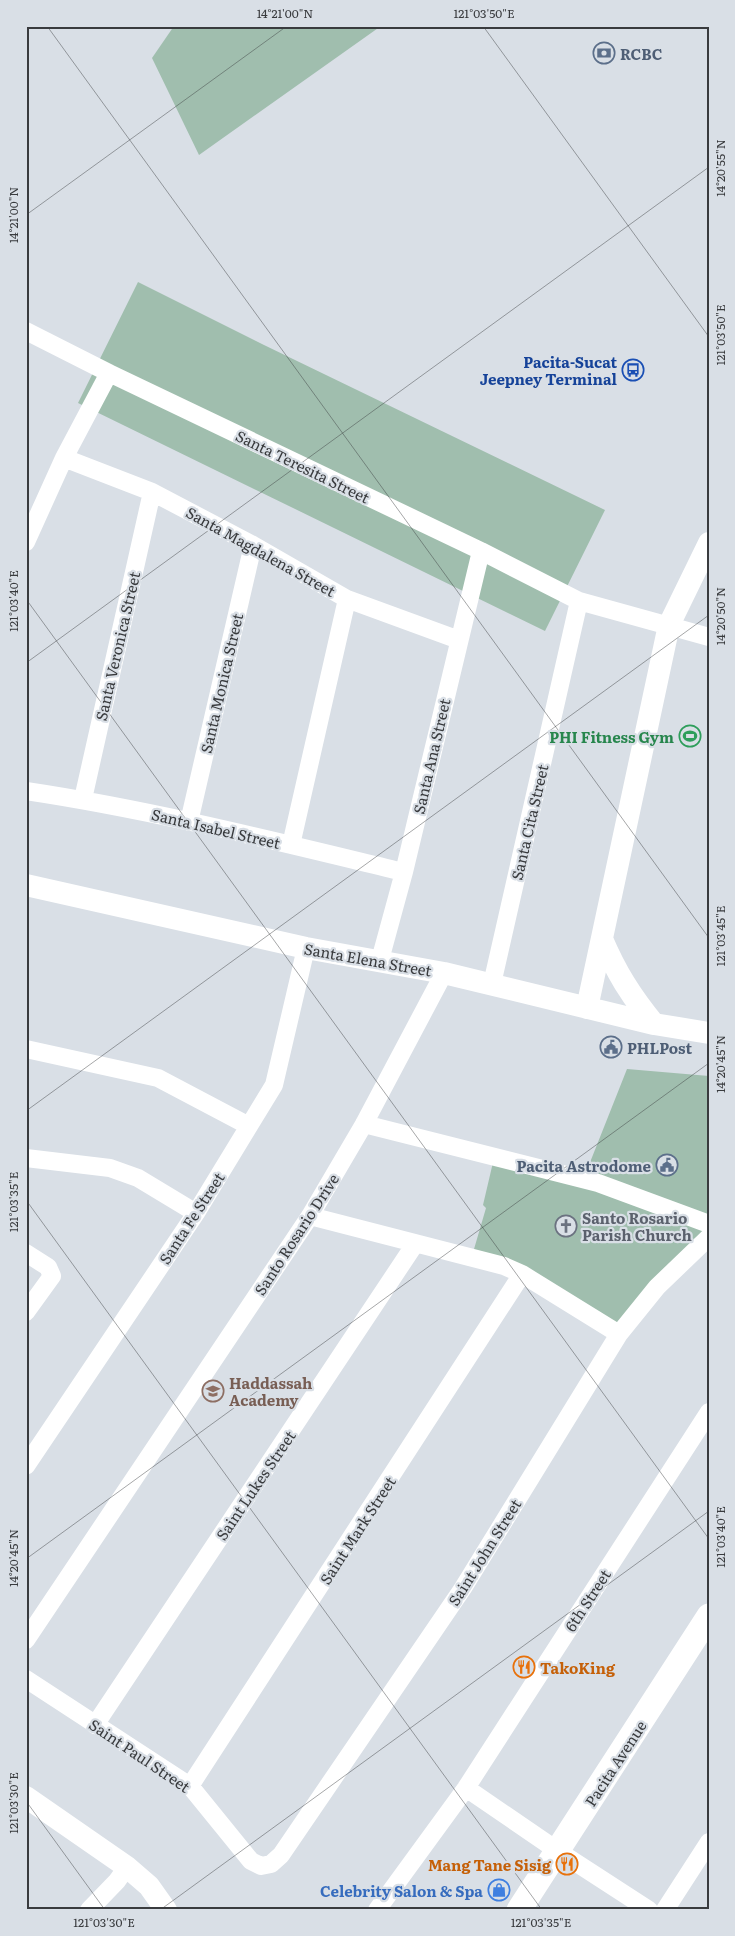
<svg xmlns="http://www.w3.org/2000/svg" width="735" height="1936" font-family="Literata,serif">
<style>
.green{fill:#a0beae}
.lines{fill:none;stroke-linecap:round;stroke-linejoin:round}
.minor{stroke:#fff;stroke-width:18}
.tertiary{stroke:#fff;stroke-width:22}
.secondary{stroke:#fff;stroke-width:25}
.ticks{fill:none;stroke:#393b3e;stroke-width:1;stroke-opacity:0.45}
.labels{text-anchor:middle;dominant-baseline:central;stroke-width:4.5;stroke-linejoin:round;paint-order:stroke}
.service-label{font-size:15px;font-weight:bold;fill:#4e5e75;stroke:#d9dfe6;text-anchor:start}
.transit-label{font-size:15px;font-weight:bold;fill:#164399;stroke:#d9dfe6;text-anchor:end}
.street-label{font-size:15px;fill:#393b3e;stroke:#d9dfe6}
.leisure-label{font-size:15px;font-weight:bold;fill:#27864d;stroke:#d9dfe6;text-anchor:end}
.worship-label{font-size:15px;font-weight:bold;fill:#5b616d;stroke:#d9dfe6;text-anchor:start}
.education-label{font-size:15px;font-weight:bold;fill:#785e54;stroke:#d9dfe6;text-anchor:start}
.food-label{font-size:15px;font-weight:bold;fill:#c56008;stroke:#d9dfe6;text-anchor:start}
.shop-label{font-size:15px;font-weight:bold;fill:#366cbe;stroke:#d9dfe6;text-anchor:end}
.neatline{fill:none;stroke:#393b3e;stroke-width:2}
.ticks-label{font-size:12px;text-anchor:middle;fill:#393b3e}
</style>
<rect width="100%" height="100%" fill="#d9dfe6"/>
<path class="green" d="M174 26H381L199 155 152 58Z
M138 282 264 345 605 510 545 631 78 403Z
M627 1069 709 1076V1224L585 1175Z
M494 1158 709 1226 617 1326 472 1256 486 1208 483 1205Z"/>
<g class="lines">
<path class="minor" d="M26 331 109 373 481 551 579 601 709 637
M64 458 152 492 253 545 347 599 459 640
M26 542 64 458 109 373
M26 791C153 810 279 842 404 872
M83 799 152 492
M189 822 253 545
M291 845 347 599
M380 960 404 872 481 551
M492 984 579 601
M26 1049 158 1078 249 1126
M364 1124 598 1183 709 1224
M26 1158 110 1168 138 1178 196 1213
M310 1216 504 1266 522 1274 619 1334
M26 1253 48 1267 52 1276 26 1312
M26 1466 196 1213 274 1085 306 948
M26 1640 310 1216 364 1124 444 973
M26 1679 190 1786 251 1861 261 1866 271 1864 281 1855 463 1588 619 1334 657 1287 709 1237
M95 1725 415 1244
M190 1786 522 1274
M466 1788 558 1851 649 1910
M89 1910 117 1881 127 1867
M377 1910 466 1788 709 1412
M665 1910 709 1842"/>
<path class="tertiary" d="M26 885 306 948 444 973 654 1024 709 1033
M602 939C616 972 631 996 654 1024
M587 1008 669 625 709 543
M26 1797 127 1867 149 1886 166 1910"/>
<path class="secondary" d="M519 1910 709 1616"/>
</g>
<path class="ticks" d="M47 26 709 938M483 26 709 337M26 215 287 26M26 599 709 1539M26 663 709 167M26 1111 709 615M26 1200 542 1910M26 1559 709 1063M26 1801 105 1910M160 1910 709 1511"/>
<defs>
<g id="bank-ring" transform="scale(1.125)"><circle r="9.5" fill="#d9dfe6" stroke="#5c6f8a" stroke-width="1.5"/><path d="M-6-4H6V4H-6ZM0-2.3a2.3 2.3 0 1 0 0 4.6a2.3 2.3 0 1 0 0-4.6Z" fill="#5c6f8a"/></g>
<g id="bus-ring" transform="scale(1.125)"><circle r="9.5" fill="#d9dfe6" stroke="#1a4fb4" stroke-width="1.5"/><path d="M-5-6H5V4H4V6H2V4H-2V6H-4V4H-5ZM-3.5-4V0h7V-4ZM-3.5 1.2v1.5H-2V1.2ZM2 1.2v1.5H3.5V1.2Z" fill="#1a4fb4"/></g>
<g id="stadium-ring" transform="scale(1.125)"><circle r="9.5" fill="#d9dfe6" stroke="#2e9e5b" stroke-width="1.5"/><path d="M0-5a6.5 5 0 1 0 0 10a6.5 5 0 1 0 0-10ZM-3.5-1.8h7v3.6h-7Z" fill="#2e9e5b"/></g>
<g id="civic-ring" transform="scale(1.125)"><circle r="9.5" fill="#d9dfe6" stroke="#5c6f8a" stroke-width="1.5"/><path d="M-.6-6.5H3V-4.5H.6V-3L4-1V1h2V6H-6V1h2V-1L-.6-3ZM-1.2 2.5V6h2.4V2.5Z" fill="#5c6f8a"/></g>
<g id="church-ring" transform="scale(1.125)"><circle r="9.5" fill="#d9dfe6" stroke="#6b7280" stroke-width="1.5"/><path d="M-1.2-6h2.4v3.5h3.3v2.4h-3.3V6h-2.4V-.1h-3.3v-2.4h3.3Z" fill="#6b7280"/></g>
<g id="school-ring" transform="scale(1.125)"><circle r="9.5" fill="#d9dfe6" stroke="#8d6e63" stroke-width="1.5"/><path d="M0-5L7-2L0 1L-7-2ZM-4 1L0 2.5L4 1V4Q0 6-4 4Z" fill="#8d6e63"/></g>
<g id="restaurant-ring" transform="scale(1.125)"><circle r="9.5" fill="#d9dfe6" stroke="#e8710a" stroke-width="1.5"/><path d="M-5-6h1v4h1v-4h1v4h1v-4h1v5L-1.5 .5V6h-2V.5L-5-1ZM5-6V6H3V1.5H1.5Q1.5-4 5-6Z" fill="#e8710a"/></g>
<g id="shop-ring" transform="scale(1.125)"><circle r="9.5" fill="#d9dfe6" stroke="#3f7fe0" stroke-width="1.5"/><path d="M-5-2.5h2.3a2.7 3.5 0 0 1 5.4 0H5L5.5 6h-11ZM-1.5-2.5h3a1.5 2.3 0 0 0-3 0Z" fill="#3f7fe0"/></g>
</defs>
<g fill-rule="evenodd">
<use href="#bank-ring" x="604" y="53"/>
<use href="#bus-ring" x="633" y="370"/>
<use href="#stadium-ring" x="690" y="736"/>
<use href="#civic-ring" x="611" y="1047"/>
<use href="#civic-ring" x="667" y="1165"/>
<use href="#church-ring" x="566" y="1226"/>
<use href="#school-ring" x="213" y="1391"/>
<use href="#restaurant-ring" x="524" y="1667"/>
<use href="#restaurant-ring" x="567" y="1864"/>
<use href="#shop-ring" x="499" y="1890"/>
</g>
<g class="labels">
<g class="service-label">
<text x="620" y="53">RCBC</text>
<text x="627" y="1047">PHLPost</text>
<text x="651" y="1165" text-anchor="end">Pacita Astrodome</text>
</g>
<g class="transit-label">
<text x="617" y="361">Pacita-Sucat<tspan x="617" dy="17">Jeepney Terminal</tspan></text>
</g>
<g class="street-label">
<text transform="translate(303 466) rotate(26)">Santa Teresita Street</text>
<text transform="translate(261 551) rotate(29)">Santa Magdalena Street</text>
<text transform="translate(117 646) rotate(-77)">Santa Veronica Street</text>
<text transform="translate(221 683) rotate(-77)">Santa Monica Street</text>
<text transform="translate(431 756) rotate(-77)">Santa Ana Street</text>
<text transform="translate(529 822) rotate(-77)">Santa Cita Street</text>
<text transform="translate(216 828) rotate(13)">Santa Isabel Street</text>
<text transform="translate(368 959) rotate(10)">Santa Elena Street</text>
<text transform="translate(191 1218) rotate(-57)">Santa Fe Street</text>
<text transform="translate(296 1234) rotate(-57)">Santo Rosario Drive</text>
<text transform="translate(255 1485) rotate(-56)">Saint Lukes Street</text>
<text transform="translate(357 1530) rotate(-57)">Saint Mark Street</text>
<text transform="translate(484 1552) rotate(-58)">Saint John Street</text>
<text transform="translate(587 1600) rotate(-57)">6th Street</text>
<text transform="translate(140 1755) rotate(34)">Saint Paul Street</text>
<text transform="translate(615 1763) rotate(-57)">Pacita Avenue</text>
</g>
<g class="leisure-label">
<text x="674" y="736">PHI Fitness Gym</text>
</g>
<g class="worship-label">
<text x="582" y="1217">Santo Rosario<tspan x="582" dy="17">Parish Church</tspan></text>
</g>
<g class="education-label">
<text x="229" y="1382">Haddassah<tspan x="229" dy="17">Academy</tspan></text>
</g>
<g class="food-label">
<text x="540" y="1667">TakoKing</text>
<text x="551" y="1864" text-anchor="end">Mang Tane Sisig</text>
</g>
<g class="shop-label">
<text x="483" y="1890">Celebrity Salon &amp; Spa</text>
</g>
</g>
<rect width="735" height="1936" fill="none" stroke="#d9dfe6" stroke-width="55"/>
<rect x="28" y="28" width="680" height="1880" class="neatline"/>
<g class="ticks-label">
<text x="285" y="18">14°21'00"N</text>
<text x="484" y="18">121°03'50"E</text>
<text transform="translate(721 168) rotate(-90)" y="4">14°20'55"N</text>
<text transform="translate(14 215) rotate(-90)" y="4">14°21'00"N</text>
<text transform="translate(721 335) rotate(-90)" y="4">121°03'50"E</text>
<text transform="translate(14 601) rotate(-90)" y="4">121°03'40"E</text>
<text transform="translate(721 616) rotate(-90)" y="4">14°20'50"N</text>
<text transform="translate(721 936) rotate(-90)" y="4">121°03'45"E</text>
<text transform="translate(721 1064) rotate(-90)" y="4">14°20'45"N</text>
<text transform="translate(14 1202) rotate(-90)" y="4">121°03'35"E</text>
<text transform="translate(721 1537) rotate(-90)" y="4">121°03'40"E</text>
<text transform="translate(14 1558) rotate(-90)" y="4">14°20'45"N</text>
<text transform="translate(14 1803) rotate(-90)" y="4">121°03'30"E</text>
<text x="104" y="1927">121°03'30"E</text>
<text x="541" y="1927">121°03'35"E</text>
</g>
</svg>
